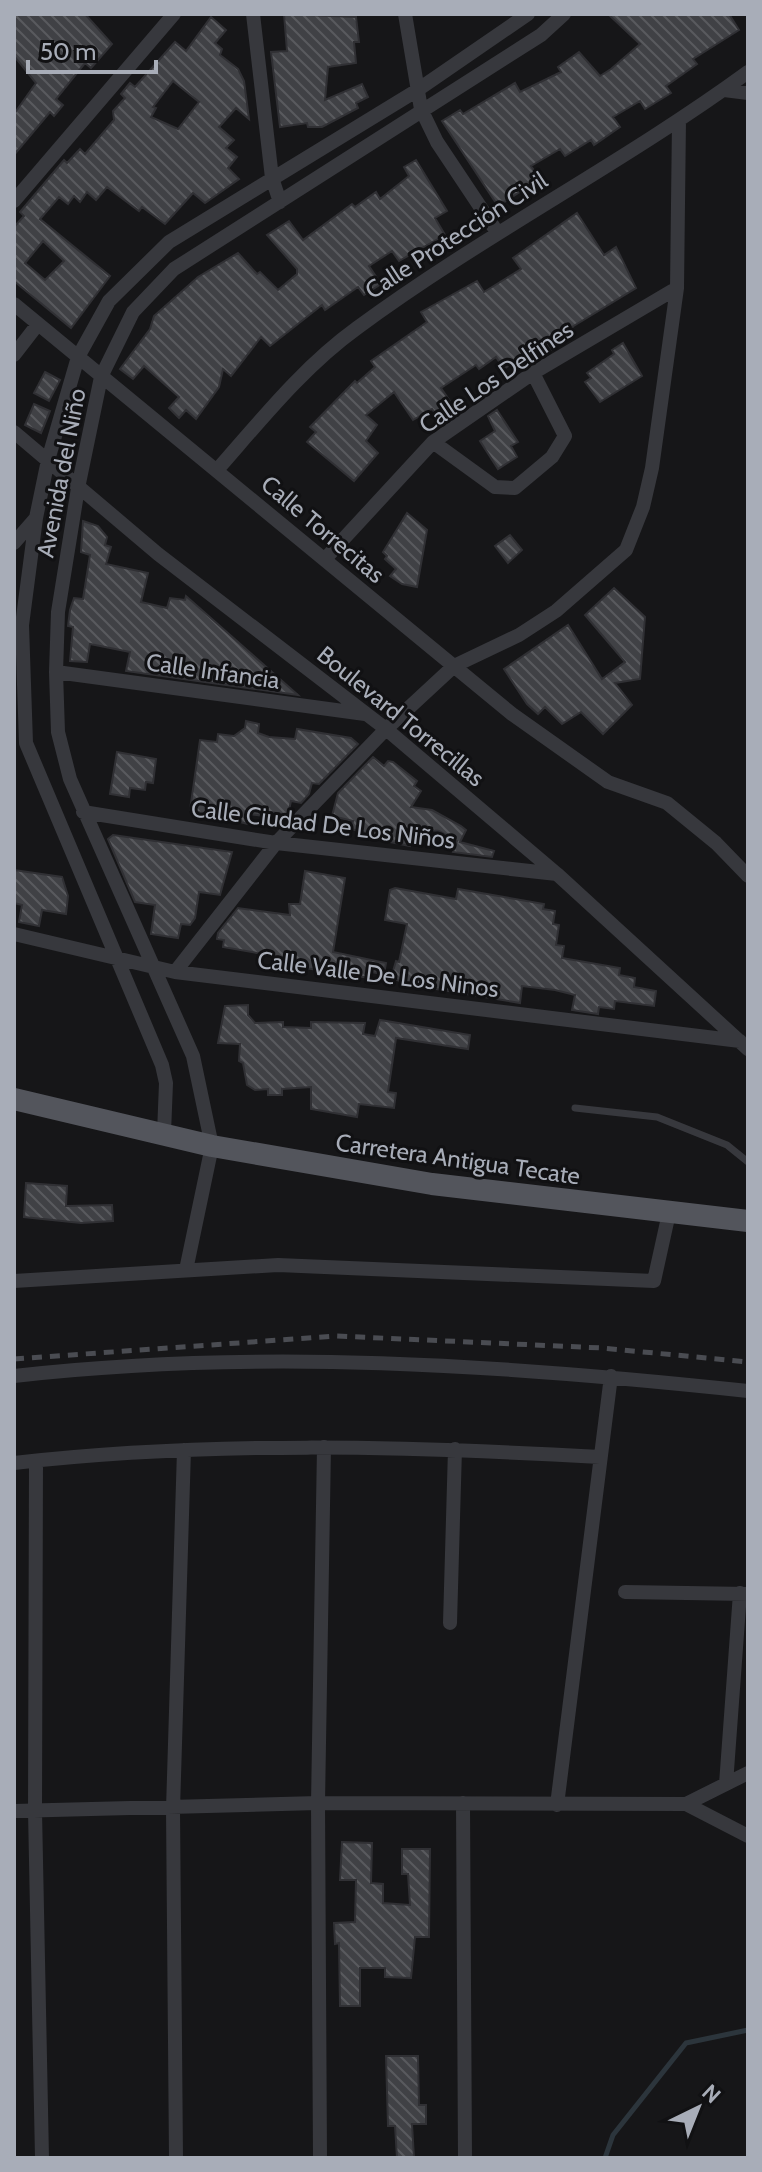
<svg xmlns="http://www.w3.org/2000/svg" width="762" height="2172" font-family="Cabin,sans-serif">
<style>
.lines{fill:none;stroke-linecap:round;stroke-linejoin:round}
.stream{stroke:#2c353c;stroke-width:5}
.building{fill:url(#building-back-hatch);stroke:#303034;stroke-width:2;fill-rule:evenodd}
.service{stroke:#37383d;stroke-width:7}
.minor{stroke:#37383d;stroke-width:14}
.primary{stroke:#53555c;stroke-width:22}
.rail{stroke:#4a4c52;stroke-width:5;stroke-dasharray:10 8;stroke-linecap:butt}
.labels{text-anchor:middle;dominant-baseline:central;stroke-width:6;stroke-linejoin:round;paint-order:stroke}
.street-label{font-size:24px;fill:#a8adb8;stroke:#111113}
</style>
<defs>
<pattern id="building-back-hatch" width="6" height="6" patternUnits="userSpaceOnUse" patternTransform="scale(2)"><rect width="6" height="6" fill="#404145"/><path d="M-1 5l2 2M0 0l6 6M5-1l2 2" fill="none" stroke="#595a5e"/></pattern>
</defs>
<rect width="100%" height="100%" fill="#161618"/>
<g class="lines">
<path class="stream" d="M605 2158 613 2135 686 2043 748 2030"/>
</g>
<path class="building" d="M14 14H85L112 44 91 68 85 63 56 99 63 105 54 116 50 112 14 155V114L36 83 14 56Z
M284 14 356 17 359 42H354L356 63 328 67 325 100 362 84 368 97 356 103 358 108 322 127H308L307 123 280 127 271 52 287 51Z
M608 14H729L739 30 693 59 697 64 666 86 671 93 645 109 640 101 613 117 620 127 594 145 591 140 565 156 560 149 531 166 540 179 498 206 442 121 460 110 463 114 515 83 520 92 561 72 558 67 579 52 600 76 611 69 640 44Z
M211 17 226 30 215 43 222 49 220 55 238 69 244 81 249 119 236 108 219 127 234 140 226 148 237 157 228 168 239 179 205 203 193 193 165 224 142 207 139 211 107 187 96 200 87 192 80 202 74 196 68 204 59 197 40 219 110 276 71 328 14 281V227L24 216 20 212 64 160 67 163 80 149 85 154 114 120 113 111 125 98 121 94 130 83 135 87 175 42 186 51ZM173 81 199 102 178 129 151 117 156 108 153 107ZM43 241 64 261 45 280 25 263Z
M416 160 447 211 435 218 445 235 399 261 392 251 369 266 381 284 364 295 358 287 325 310 322 305 270 346 261 337 231 376 223 369 219 387 196 419 186 410 179 418 169 408 179 397 144 366 133 379 120 369 150 329 154 316 198 277 238 253 257 274 260 272 278 290 297 274V269L267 235 289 221 303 240 352 204 355 207 376 192 380 199 409 176 404 167Z
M577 213 604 255 616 247 636 288 572 327 574 330 558 340 560 344 534 361 532 358 524 364 520 358 504 369 496 357 479 369 476 365 441 388 450 401 435 413 432 409 413 420 394 392 366 415 377 425 366 441 378 453 354 481 307 442 316 432 310 427 355 381 357 383 375 367 371 361 427 322 421 312 477 281 484 292 521 269 513 258Z
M623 343 642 376 600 402 585 382 591 378 587 373 614 354 612 350Z
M45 372 60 380 49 401 34 393Z
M34 404 50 411 41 433 25 425Z
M497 410 518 442 511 446 517 457 498 469 480 441 495 431 488 416Z
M407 513 427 530 417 587 402 584 390 576 396 569 385 559 387 556 383 552Z
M83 521 98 526 107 537 105 545 111 547 106 564 148 573 141 602 167 608 170 598 185 600 186 596 298 695 126 671 130 652 90 644 87 662 70 661 73 627 68 626 70 610 74 598 83 599 90 555 81 552Z
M510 535 522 550 508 563 495 546Z
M614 588 645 617 640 679 615 683 632 705 603 734 581 712 562 724 545 707 538 714 527 704 504 669 568 625 602 679 625 662 585 615Z
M246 721 259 724 258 733 269 737 295 739 297 729 351 738 358 744 319 784 312 783 309 794 301 803 291 801 288 815 271 812 265 816 249 814 248 824 190 810 200 740 217 742 218 734 234 736 245 728Z
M117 752 156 759 153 783 146 782 145 790 130 788 129 797 110 794Z
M373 757 384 766 388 761 393 762 417 781 414 786 421 791 411 807 432 810 461 826 466 830 460 842 494 851 492 857 453 852 457 841 439 831 413 828 410 846 370 838 371 834 351 829 353 821 332 816 338 793Z
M113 835 232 852 220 895 199 892 195 918 190 925 181 924 178 938 151 934 155 905 135 902 108 839Z
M14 870 62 877 68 896 66 914 42 910 39 926 19 922 22 905 14 903Z
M305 871 345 878 333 952 386 963 384 974 371 972 370 978 350 975 351 969 326 964 325 971 292 966 285 965 286 958 223 947 224 940 217 939 218 933 238 908 290 915 289 904H300Z
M395 888 456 899 458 889 544 904 543 909 555 911 553 924 559 925 556 945 564 946 562 958 620 968 619 975 635 978 634 987 656 991 654 1006 615 1001 614 1009 599 1007 598 1014 572 1010 575 995 555 990 522 986 520 1003 412 985 391 978 396 961 399 962 407 924 385 920 390 890Z
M248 1005V1015L255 1023 283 1022V1027L311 1028V1022L365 1023 363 1034 375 1036 380 1020 470 1035 468 1049 396 1038 388 1092 396 1093 394 1108 359 1104 357 1117 311 1109V1087L282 1089V1095H268V1089L255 1090 247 1085 243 1063 239 1061 240 1044 218 1043 225 1006Z
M26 1183 67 1186 66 1206 112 1205 113 1221 81 1223 24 1217Z
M342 1842 372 1843 371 1883 383 1884V1903L410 1905 408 1874H402V1849H430L429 1937H415L411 1978 385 1977V1968H360V2006H340L339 1943 335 1944 334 1923 355 1922 356 1880H340Z
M386 2056H418L419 2105H426V2124H412L414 2158H397L395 2126H388Z"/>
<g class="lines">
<path class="service" d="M575 1108 657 1117 727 1145 748 1162"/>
<path class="minor" d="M253 14 272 178 280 202
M405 14 421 109 437 142 497 232
M724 90 748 93
M14 201 174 14
M14 304 512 714 608 782 667 803 716 843 748 876
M14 355 38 324
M14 432 158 554 386 729 557 874 748 1049
M433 442 495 487 515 488 552 457 565 436 533 373
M217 470C261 420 303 367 357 328 483 235 622 164 748 72
M14 543 35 519
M325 559 433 442 533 373 677 288
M56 672 365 714
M83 812 276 843 557 874
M14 934 175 972 740 1041
M175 972 276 843 386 729 454 666 519 635 556 611 626 550 643 507 652 468 677 288 679 120
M164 1133 166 1083 162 1065 26 743 22 625 36 518 48 460 78 357 109 301 169 242 416 91 528 14
M186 1270 212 1146 193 1056 70 779 58 732 56 672 58 612 78 488 101 377 133 312 174 269 541 35 564 14
M14 1281 278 1265 654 1281 669 1213
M14 1376C259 1348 504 1365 748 1391
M36 1461 35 1811 42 2158
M14 1463C209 1441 405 1446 600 1457
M625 1592 748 1594
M450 1623 455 1449
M726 1784 740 1593
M463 1803 465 2158
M686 1804 748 1836
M557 1805 611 1376
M14 1811 318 1803 686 1804 748 1773
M176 2158 173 1809 184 1450
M320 2158 318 1803 324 1447"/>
<path class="primary" d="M14 1099 212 1146 432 1184 748 1221"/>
<path class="rail" d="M14 1359 336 1336 602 1348 748 1362"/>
</g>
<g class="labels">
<g class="street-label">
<text transform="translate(456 235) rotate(-33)">Calle Protección Civil</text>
<text transform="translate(496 377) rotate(-34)">Calle Los Delfines</text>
<text transform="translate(61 473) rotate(-79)">Avenida del Niño</text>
<text transform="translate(323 529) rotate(40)">Calle Torrecitas</text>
<text transform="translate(213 671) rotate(8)">Calle Infancia</text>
<text transform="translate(401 716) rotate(39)">Boulevard Torrecillas</text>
<text transform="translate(323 824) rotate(7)">Calle Ciudad De Los Niños</text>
<text transform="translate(378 974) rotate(7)">Calle Valle De Los Ninos</text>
<text transform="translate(458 1159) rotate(8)">Carretera Antigua Tecate</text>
</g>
</g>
<rect width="762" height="2172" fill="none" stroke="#a8adb8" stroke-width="32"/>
<g transform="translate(698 2108) rotate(43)" stroke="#111113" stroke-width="6" paint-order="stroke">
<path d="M0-6L14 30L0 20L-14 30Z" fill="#a8adb8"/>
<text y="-12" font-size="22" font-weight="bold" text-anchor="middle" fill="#a8adb8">N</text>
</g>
<path d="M28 60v12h128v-12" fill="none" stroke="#a8adb8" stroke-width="4"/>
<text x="40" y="60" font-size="24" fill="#a8adb8" stroke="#111113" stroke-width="6" paint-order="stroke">50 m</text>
</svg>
